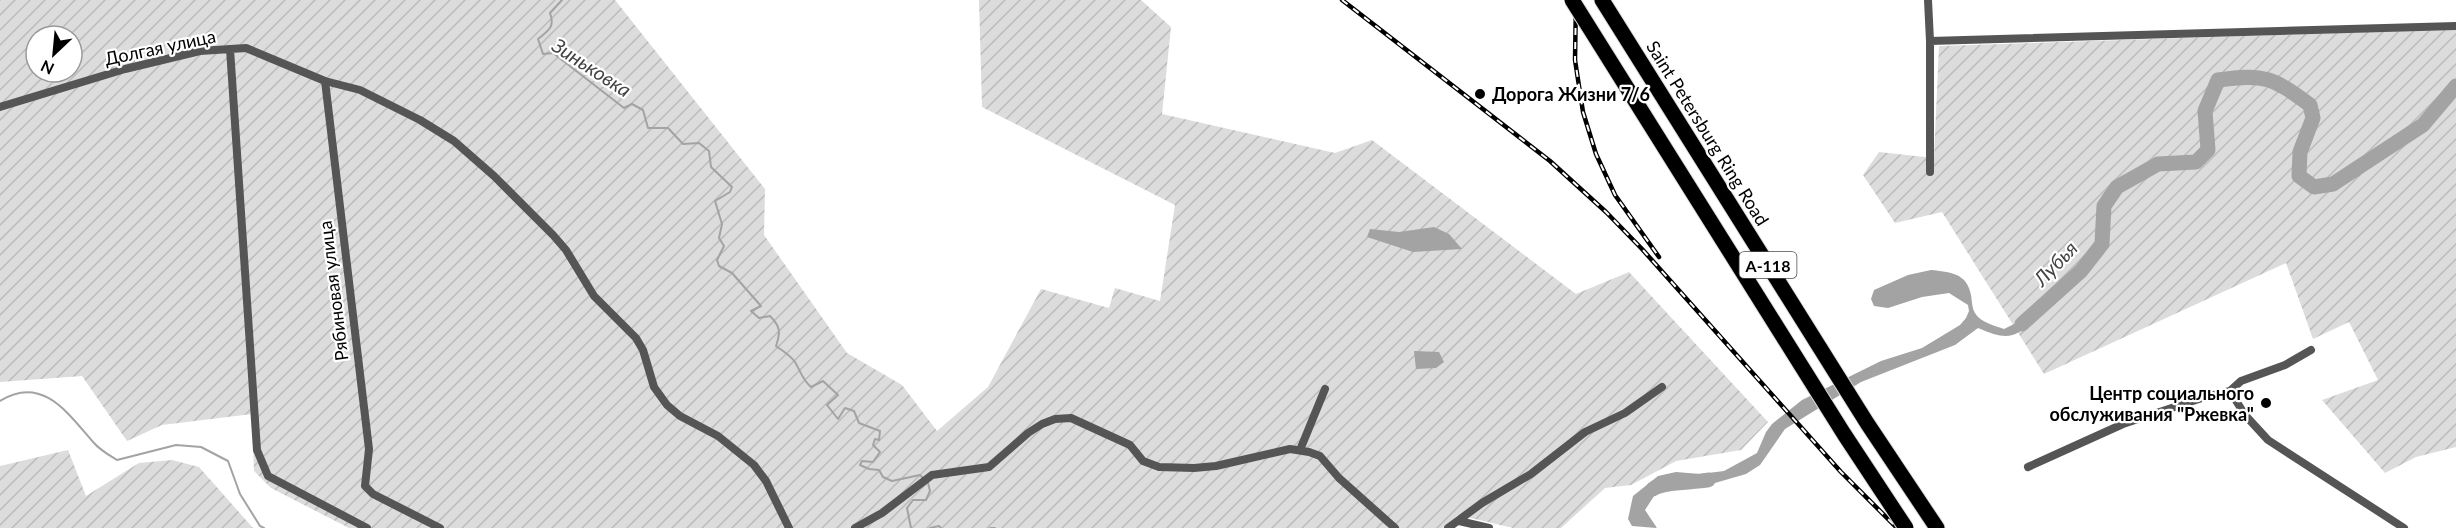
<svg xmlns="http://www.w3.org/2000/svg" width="2456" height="528" font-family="Lato,sans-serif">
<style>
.garden{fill:url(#garden-furrows);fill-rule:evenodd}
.water{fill:#a3a3a3}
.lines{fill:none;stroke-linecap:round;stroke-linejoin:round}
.stream{stroke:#a3a3a3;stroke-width:2}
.river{stroke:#a3a3a3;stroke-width:15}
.highway-casing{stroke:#dbdbdb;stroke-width:17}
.street{stroke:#555;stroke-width:8}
.highway{stroke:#000;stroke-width:15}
.rail-casing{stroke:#000;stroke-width:4.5}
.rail{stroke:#fff;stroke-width:2;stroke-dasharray:7;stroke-linecap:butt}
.highway-bridge-casing{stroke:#dbdbdb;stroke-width:17;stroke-linecap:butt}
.highway-bridge{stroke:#000;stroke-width:15}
.poi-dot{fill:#000;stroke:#fff;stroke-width:2}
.labels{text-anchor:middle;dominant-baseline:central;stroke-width:4.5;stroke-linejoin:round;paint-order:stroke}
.shield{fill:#fff;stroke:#4c4c4c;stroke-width:1.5}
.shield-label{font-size:16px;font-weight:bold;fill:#000}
.street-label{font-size:18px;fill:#000;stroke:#fff}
.poi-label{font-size:18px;font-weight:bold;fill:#000;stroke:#fff;text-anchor:start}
.water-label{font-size:20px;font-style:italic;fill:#444;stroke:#fff}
</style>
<defs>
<pattern id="garden-furrows" width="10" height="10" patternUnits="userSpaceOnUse" patternTransform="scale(1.5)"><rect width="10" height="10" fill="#dcdcdc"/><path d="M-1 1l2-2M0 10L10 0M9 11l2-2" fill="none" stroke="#bbb"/></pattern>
</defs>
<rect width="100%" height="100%" fill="#fff"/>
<path class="garden" d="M0 0H615L765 189 764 235 847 353 902 385 937 431 988 387 1041 289 1109 308 1115 288 1160 301 1175 205 982 107 979 0H1141L1171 27 1162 114 1335 153 1372 140 1576 294 1629 272 1768 422 1741 450 1676 461 1631 485 1605 488 1561 528H1513L1458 515 1442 528H349L271 488 254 471 252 414 162 425 127 441 82 376 0 382ZM36 36H72V72H36Z
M2456 29V447L2416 457 2385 473 2322 400 2378 380 2349 322 2313 339 2286 263 2044 374 1942 212 1895 223 1863 175 1879 152 1934 158 1939 46Z
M68 450 86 496 139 463 172 460 199 467 253 528H0V466Z"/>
<path class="water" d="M1434 227 1449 234 1462 249 1413 252 1367 237 1370 229 1399 232Z
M1931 270C1950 272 1967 273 1971 295 1972 301 1972 308 1975 313 1980 322 1995 326 2004 329L2018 322 2034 308 2040 313C2016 338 2010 342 1978 328L1955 345 1861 382 1785 429 1760 465 1746 474 1708 485 1676 482 1663 487 1656 493 1645 510 1657 528 1632 526 1628 519 1633 496 1658 476 1676 472 1700 474 1724 471 1757 453 1766 432 1772 424 1802 400 1881 361 1922 348 1960 325 1966 318 1969 311 1968 305 1949 293 1922 297 1888 308 1874 306 1871 299 1874 290 1908 275Z
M1414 351 1439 352 1444 362 1436 368 1416 369Z"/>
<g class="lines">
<path class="stream" d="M562 0 550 13C555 27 549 30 538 39L543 54 553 53 624 108 632 104 643 110 648 128H668L683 144 699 143 709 151 711 167 732 187 730 192 715 201 722 224 719 238 724 246 717 260 719 266 732 273 761 306 751 311 759 318 770 316C780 326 781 332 776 346 783 351 790 355 795 362 801 372 802 379 811 387L823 381 838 395 827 405 838 419 845 408 854 411 859 423 880 431 879 440 875 439 873 445 880 452 873 462 862 461 860 465 869 469 879 470 883 477 892 481 920 475 924 479
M0 401C43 374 69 415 94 443 100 450 109 455 117 460L176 445 201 447 228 461 240 494 260 526 264 528
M911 528 907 508 913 500H926L930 491 928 483
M930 528 939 526 941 528
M990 528H995"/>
<path class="river" d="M2022 324 2081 271 2102 244 2104 206 2117 187 2158 164 2196 162 2208 150 2205 111 2218 80C2265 73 2273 78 2310 105L2313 118 2300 152 2299 176 2314 187 2333 184 2423 125 2456 86
M1653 489C1663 481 1693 483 1708 480"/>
<g class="highway-casing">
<path id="highway" d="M1602 0 1867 423 1937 528"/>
</g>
<path class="street" d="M1928 0 1930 41V172
M1930 41 2456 26
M230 49 257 450 268 476 367 528
M325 81 369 449 365 486 373 494 440 528
M0 107 125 69 200 51 246 48 325 81 360 90 420 120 454 141 494 176 553 235 566 250 594 296 636 338 643 350 654 387 667 405 680 416 718 436 754 465 766 481 789 528
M2230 391 2245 415 2268 440 2404 528
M1300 450 1325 389
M2028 467 2123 424 2202 398 2230 391 2241 381 2285 365 2311 350
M1459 521 1489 528
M855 528 882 513 932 475 989 467 1028 433 1042 424 1055 419 1071 418 1130 445 1143 461 1159 467 1194 468 1216 466 1290 449 1309 452 1320 456 1339 478 1395 528
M1448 528 1482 503 1531 474 1585 432 1625 413 1662 387"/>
<use href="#highway" class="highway"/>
<g class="rail-casing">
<path id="rail" d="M1342 0 1550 161 1606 212 1642 249 1841 472 1897 528
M1576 0 1575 60 1583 112 1596 154 1615 195 1659 257"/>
</g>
<use href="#rail" class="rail"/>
<g class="highway-bridge-casing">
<path id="highway-bridge" d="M1572 0 1844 434 1906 528"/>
</g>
<use href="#highway-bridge" class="highway-bridge"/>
</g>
<g class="poi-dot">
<circle cx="1480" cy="94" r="6"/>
<circle cx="2266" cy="403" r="6"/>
</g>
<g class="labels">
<rect class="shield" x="1739.5" y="252" width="57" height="26" rx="4.5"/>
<g class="shield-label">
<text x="1768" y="265">А-118</text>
</g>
<g class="street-label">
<text transform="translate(160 47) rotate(-12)">Долгая улица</text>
<text transform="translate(1708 133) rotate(58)">Saint Petersburg Ring Road</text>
<text transform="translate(333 291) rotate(-97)">Рябиновая улица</text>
</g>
<g class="poi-label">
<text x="1492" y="94">Дорога Жизни 7/6</text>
<text x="2254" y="393" text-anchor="end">Центр социального<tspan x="2254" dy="21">обслуживания "Ржевка"</tspan></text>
</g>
<g class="water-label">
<text transform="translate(592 67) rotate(33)">Зиньковка</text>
<text transform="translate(2055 263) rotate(-46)">Лубья</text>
</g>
</g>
<g transform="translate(54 54) rotate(206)"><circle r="28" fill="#ffffff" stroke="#999999" stroke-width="1.5"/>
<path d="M0-4.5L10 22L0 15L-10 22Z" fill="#000000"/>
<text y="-9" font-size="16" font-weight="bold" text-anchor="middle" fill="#000000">N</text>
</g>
</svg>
